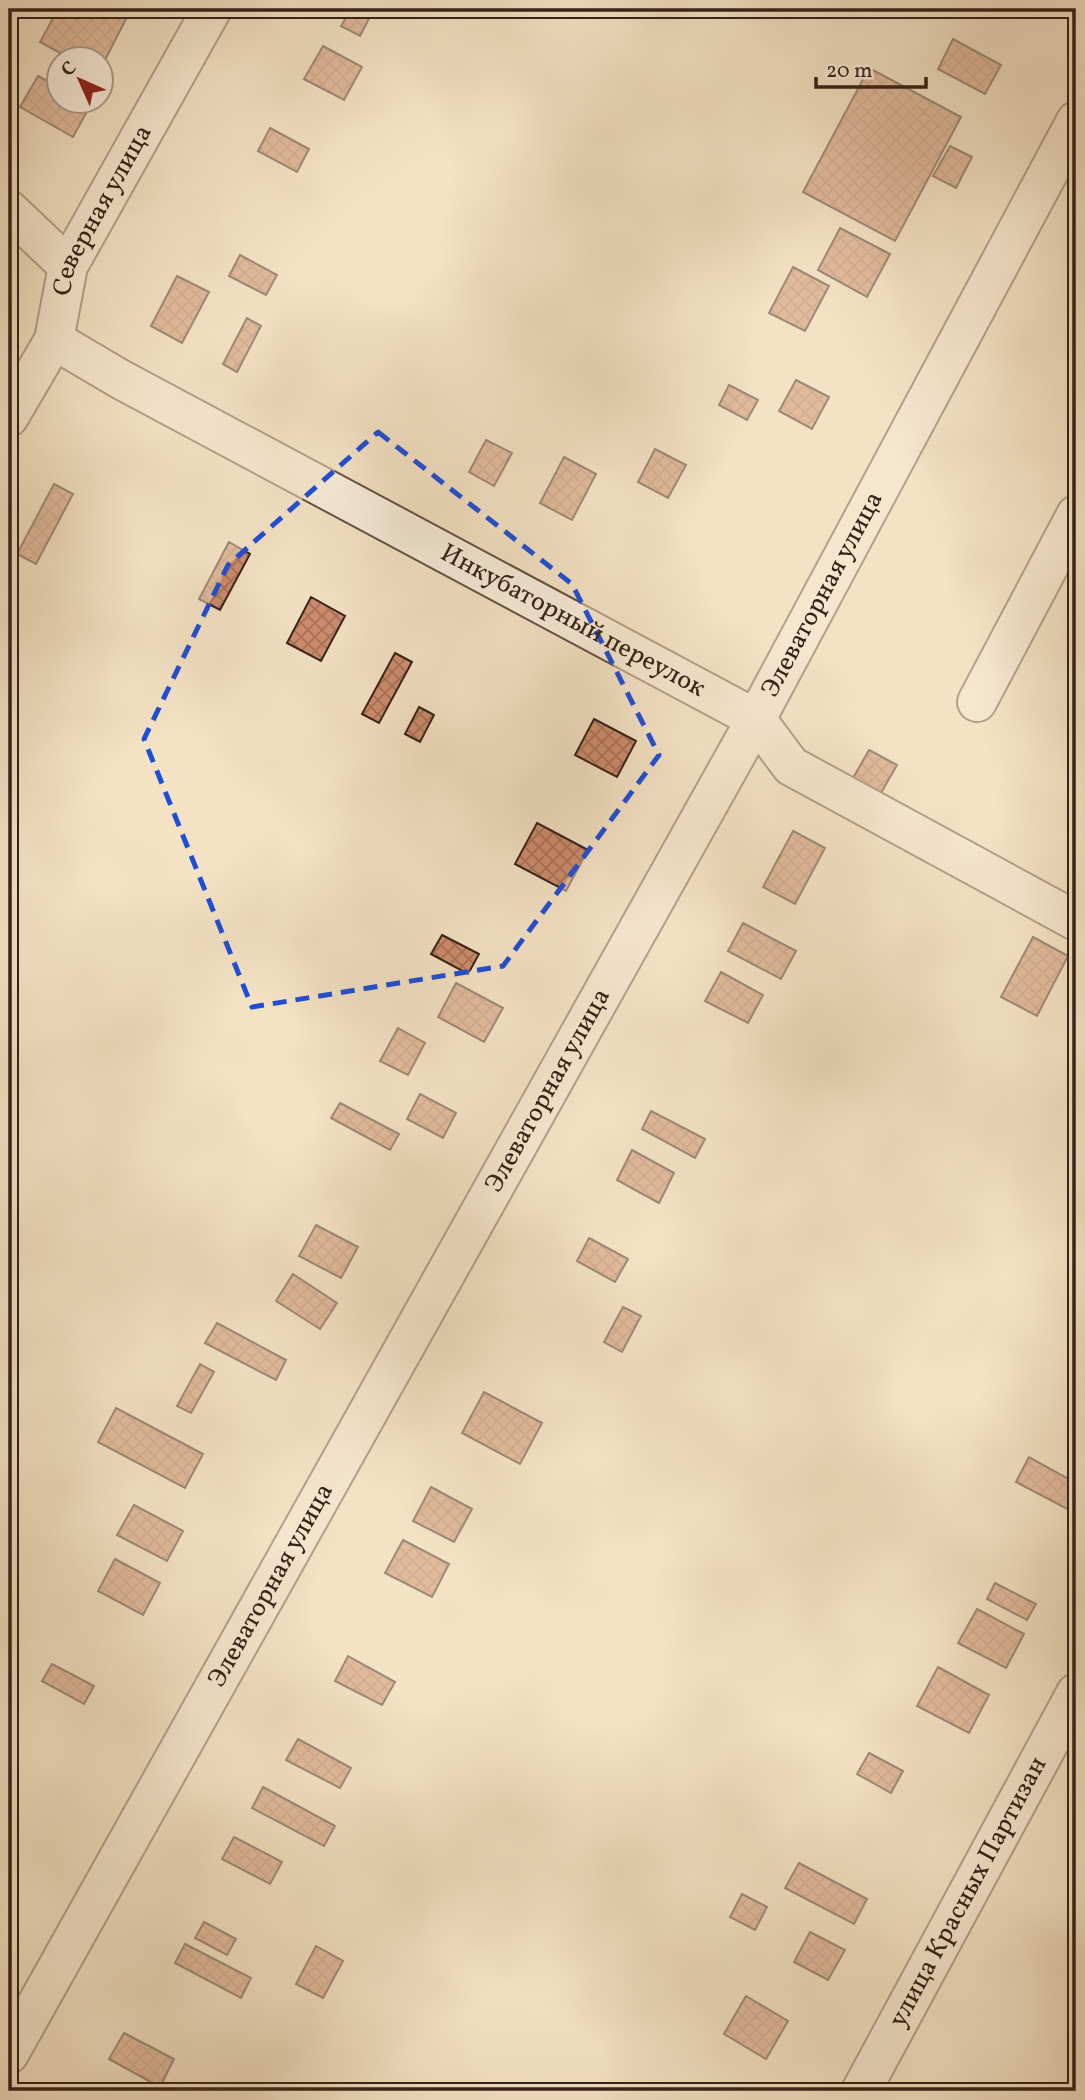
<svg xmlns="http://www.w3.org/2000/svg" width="1085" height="2100" font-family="Vollkorn,serif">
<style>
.building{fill:url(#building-cross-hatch);stroke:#342117;stroke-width:2}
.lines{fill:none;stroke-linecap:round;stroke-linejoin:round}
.minor-casing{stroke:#645142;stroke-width:42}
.minor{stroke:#f8ecd9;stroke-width:38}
.rail{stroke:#342117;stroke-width:5;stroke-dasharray:12 12;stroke-linecap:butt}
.marked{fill:none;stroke:#1d4ed8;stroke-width:5;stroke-dasharray:14 9;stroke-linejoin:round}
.labels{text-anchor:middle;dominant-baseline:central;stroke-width:5;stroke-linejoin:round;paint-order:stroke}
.street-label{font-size:26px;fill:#342117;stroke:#f8ecd9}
</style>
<defs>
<pattern id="building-cross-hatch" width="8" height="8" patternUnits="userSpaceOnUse" patternTransform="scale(1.75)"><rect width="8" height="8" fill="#cd8c6c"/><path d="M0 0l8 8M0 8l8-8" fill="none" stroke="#a77258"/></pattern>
</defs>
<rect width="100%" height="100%" fill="#f4e2c5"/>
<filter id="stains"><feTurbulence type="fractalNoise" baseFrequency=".00286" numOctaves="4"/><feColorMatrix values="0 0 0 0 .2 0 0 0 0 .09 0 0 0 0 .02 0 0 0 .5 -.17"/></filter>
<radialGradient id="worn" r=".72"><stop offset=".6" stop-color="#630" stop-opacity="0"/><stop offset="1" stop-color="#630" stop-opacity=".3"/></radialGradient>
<path class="building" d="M9 9H22L12 25 9 23Z
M58 9H131L102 66V60H73L40 42Z
M351 9H374L360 36 341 26Z
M953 39 1001 65 985 94 938 69Z
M323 46 362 67 344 100 304 79Z
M869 68 961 117 895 241 803 192Z
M38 76 60 88V102H83L90 106 73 137 20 107Z
M270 128 309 149 297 172 258 151Z
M950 146 972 157 956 188 933 176Z
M840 228 890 254 867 297 818 270Z
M240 255 277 275 266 295 229 276Z
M793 267 829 286 805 331 769 313Z
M177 276 209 292 182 343 151 326Z
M247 318 261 326 237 372 223 364Z
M796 380 829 397 812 429 779 411Z
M729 385 758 400 747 420 719 405Z
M486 440 512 453 494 486 469 472Z
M655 449 686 465 668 498 638 482Z
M564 457 596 474 572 520 540 503Z
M54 484 73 494 36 564 17 554Z
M229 542 250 554 220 610 199 599Z
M311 597 345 616 321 661 287 643Z
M395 653 412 662 379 723 362 714Z
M419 707 434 715 420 742 405 734Z
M594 719 636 741 617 777 575 755Z
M869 750 897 765 881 793 853 778Z
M537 823 588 850 566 891 515 864Z
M793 831 825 848 795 904 763 887Z
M743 923 796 951 781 979 728 951Z
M442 935 479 954 468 974 431 954Z
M1033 937 1068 956 1037 1016 1001 997Z
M721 972 763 995 748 1023 705 1001Z
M456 983 503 1008 484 1042 438 1017Z
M398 1028 425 1043 408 1075 380 1061Z
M420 1094 456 1113 443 1138 407 1119Z
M340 1103 399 1134 390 1150 331 1118Z
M651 1111 705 1139 695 1158 642 1129Z
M632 1150 674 1173 659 1203 617 1180Z
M316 1225 358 1247 341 1278 299 1256Z
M589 1238 628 1259 615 1282 577 1261Z
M293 1274 337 1303 320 1329 276 1301Z
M623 1307 641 1316 622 1352 604 1342Z
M217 1323 286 1360 276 1380 205 1343Z
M200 1364 214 1372 191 1413 177 1406Z
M484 1392 542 1423 520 1464 462 1433Z
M116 1408 203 1454 185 1488 98 1442Z
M1029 1457 1076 1483V1506L1073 1512 1016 1482Z
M431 1487 472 1509 454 1542 413 1521Z
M134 1505 183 1531 167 1561 117 1535Z
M403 1540 449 1564 432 1597 385 1573Z
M115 1559 160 1583 143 1615 98 1591Z
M995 1583 1036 1604 1027 1620 987 1599Z
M977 1609 1024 1634 1006 1668 958 1643Z
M348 1656 395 1682 382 1705 335 1681Z
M52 1664 94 1686 84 1704 42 1681Z
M938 1667 989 1695 969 1733 917 1706Z
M298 1739 351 1768 340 1788 286 1760Z
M869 1753 903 1771 891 1793 857 1774Z
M263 1787 335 1826 324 1846 252 1808Z
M234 1837 282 1862 270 1884 222 1859Z
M799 1863 867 1899 854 1924 785 1888Z
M742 1894 767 1907 755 1930 730 1917Z
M204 1922 236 1939 227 1955 195 1938Z
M810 1932 845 1950 828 1980 794 1962Z
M185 1944 251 1978 241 1998 175 1963Z
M316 1946 343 1961 323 1998 296 1984Z
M746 1996 788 2021 766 2059 724 2034Z
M124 2033 174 2059 160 2087 109 2059Z"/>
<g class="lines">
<g class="minor-casing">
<g id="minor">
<path d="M9 210 68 266"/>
<path id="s1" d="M54 340 120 379 756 719 791 766 1076 921"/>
<path id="s2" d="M9 417 54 340 68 266 212 9"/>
<path d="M977 702 1076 515"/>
<path id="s3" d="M9 2054 756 719 1076 121"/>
<path id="s4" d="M861 2091 1076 1693"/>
</g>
</g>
<use href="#minor" class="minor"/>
<path class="rail" d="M1065 2091 1076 2068"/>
</g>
<path d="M0 0H1085V2100H0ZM378 432 572 584 659 755 503 966 252 1007 144 739 228 565Z" fill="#f4e2c5" fill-opacity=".55" fill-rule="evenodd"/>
<path class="marked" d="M378 432 572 584 659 755 503 966 252 1007 144 739 228 565Z"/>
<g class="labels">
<g class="street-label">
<text stroke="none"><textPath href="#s2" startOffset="229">Северная улица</textPath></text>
<text stroke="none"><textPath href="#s3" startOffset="1671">Элеваторная улица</textPath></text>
<text stroke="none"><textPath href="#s1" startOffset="590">Инкубаторный переулок</textPath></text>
<text stroke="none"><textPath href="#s3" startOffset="1104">Элеваторная улица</textPath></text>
<text stroke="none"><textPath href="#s3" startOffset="537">Элеваторная улица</textPath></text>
<text stroke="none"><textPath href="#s4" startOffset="226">улица Красных Партизан</textPath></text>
</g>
</g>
<rect width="1085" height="2100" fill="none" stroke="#f4e2c5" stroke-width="35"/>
<rect x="10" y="10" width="1064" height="2079" fill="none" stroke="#342117" stroke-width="3.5"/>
<rect x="18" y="18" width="1050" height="2065" fill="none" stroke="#342117" stroke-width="2"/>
<g transform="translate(80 80) rotate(315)"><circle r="33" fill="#f8ecd9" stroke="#aa9b8b" stroke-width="2"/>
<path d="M0-5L12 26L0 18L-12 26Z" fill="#8f2418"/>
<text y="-10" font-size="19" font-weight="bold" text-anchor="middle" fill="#342117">С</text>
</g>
<path d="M816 77v10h110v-10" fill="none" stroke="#342117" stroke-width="3.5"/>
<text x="826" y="77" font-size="21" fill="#342117" stroke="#f8ecd9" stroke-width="5" paint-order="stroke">20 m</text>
<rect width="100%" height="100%" filter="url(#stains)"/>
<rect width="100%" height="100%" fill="url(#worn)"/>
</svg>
